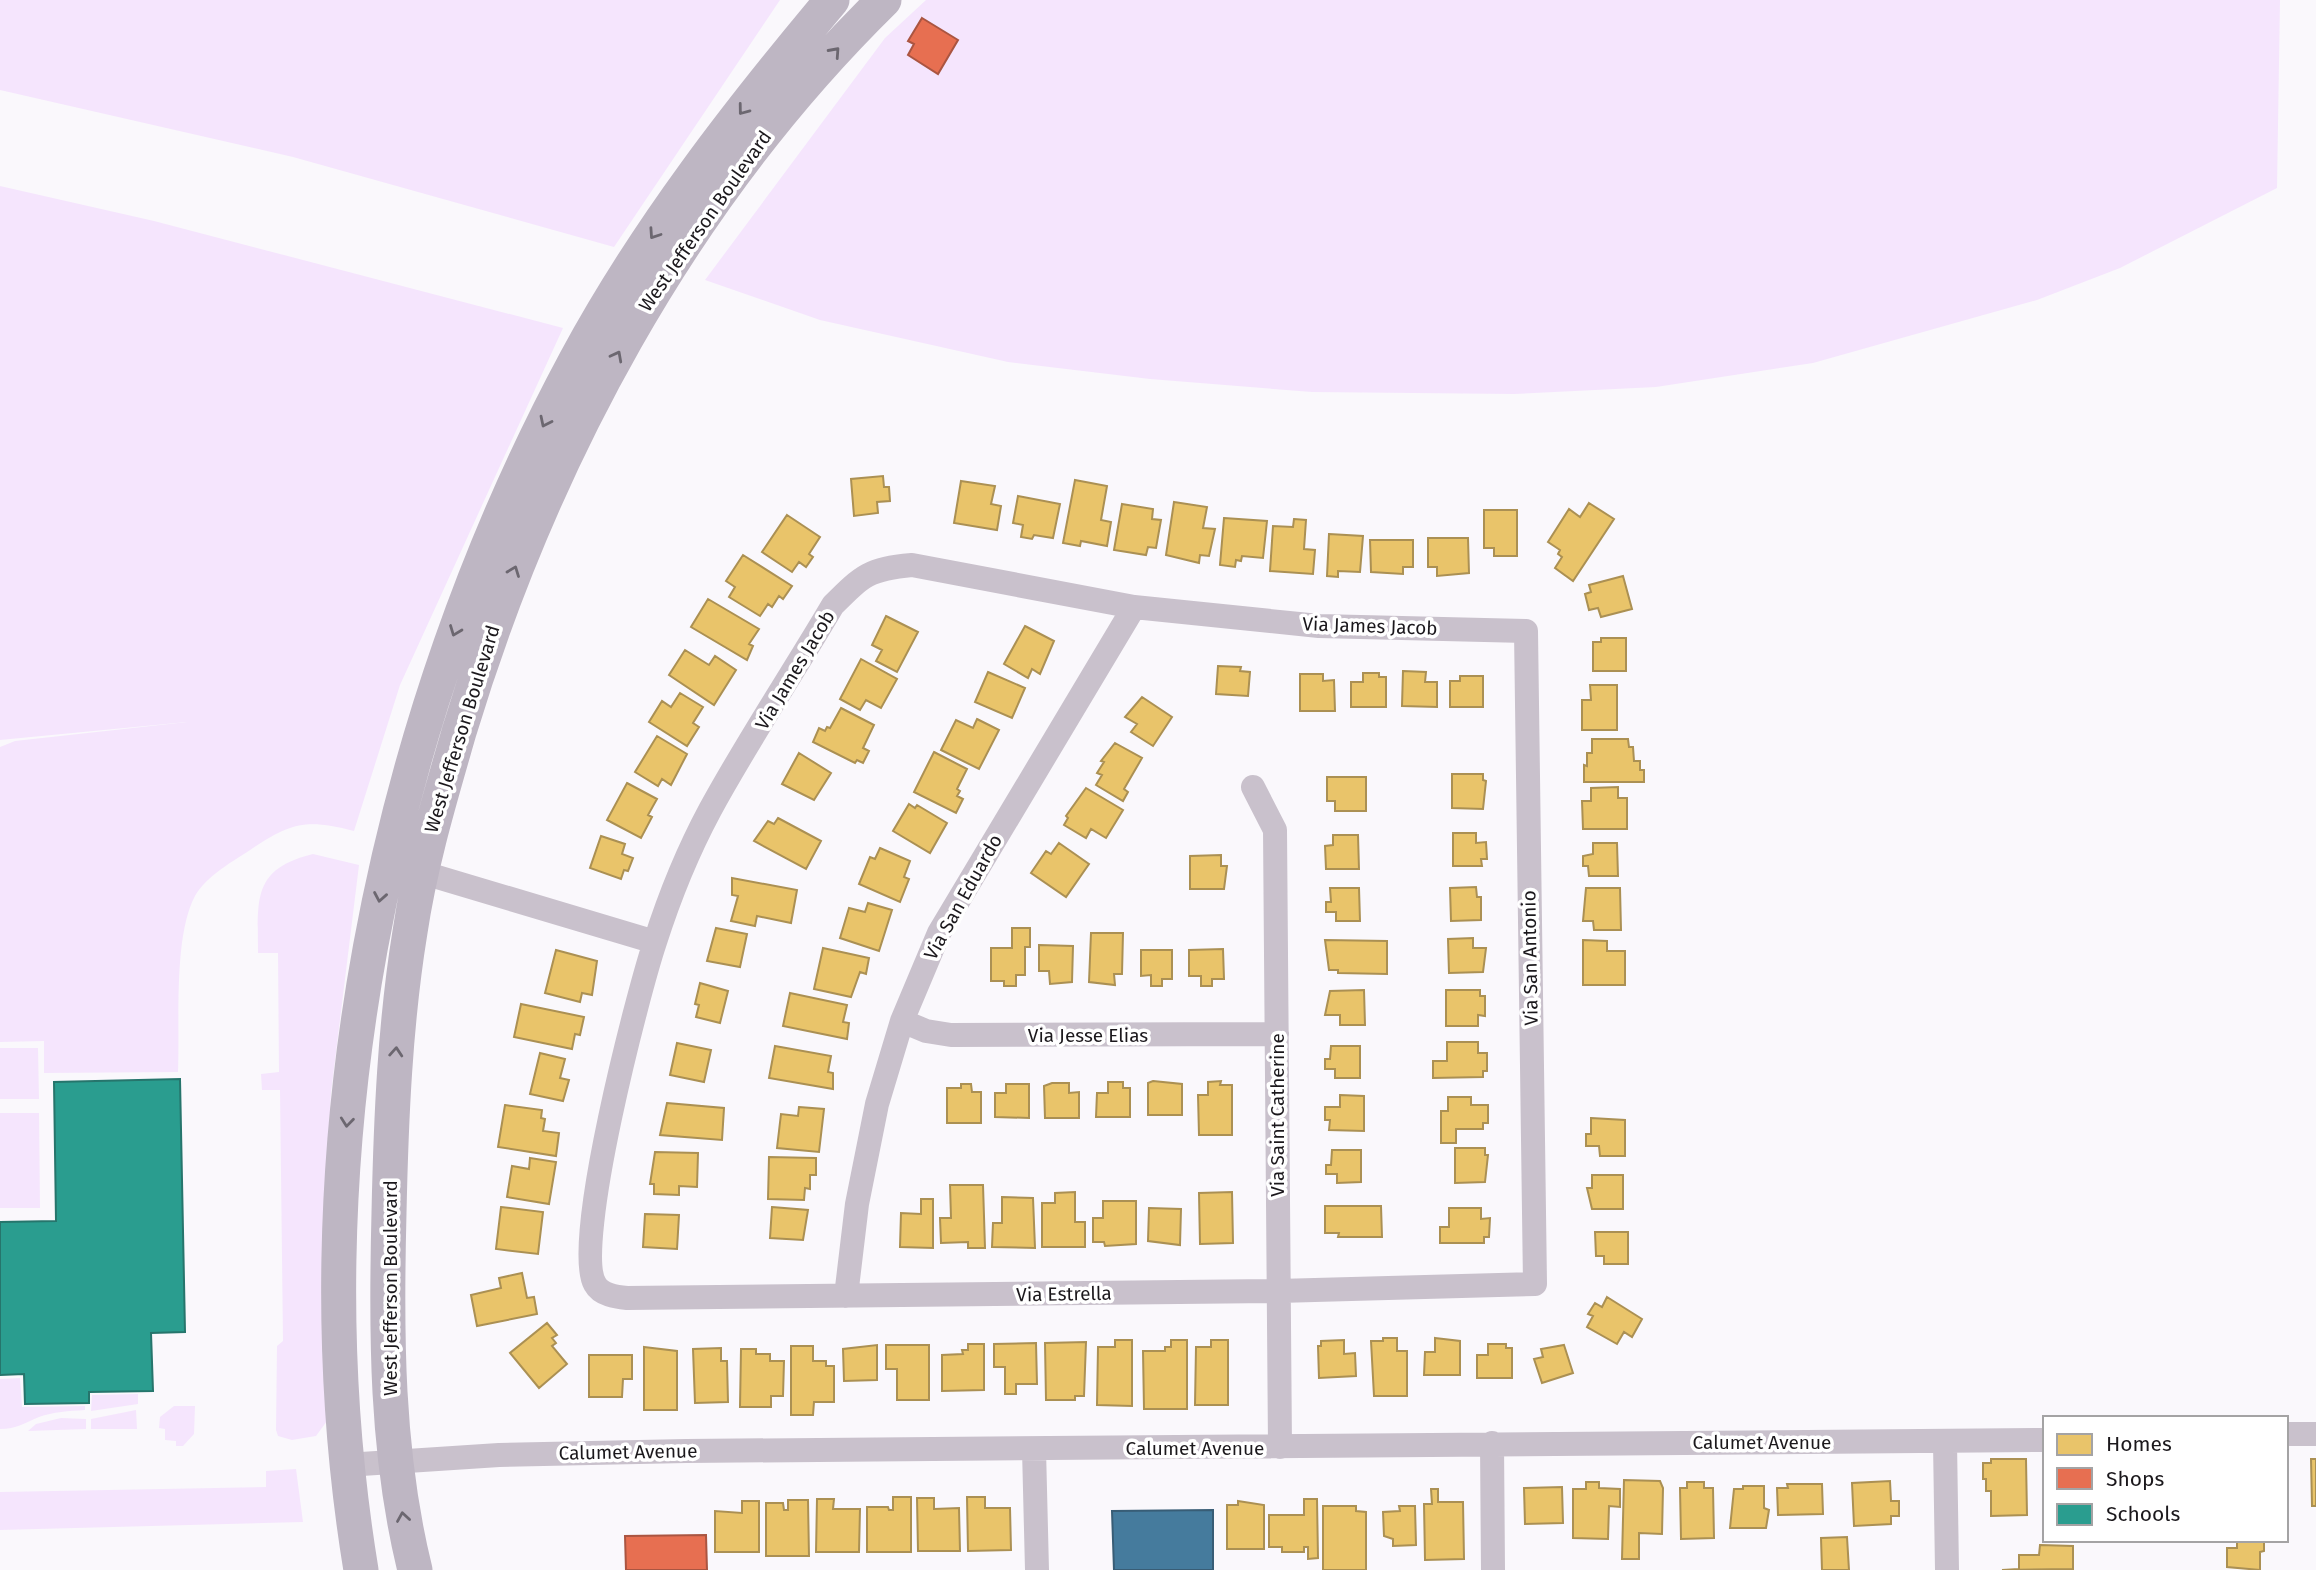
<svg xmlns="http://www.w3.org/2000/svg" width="2316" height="1570" font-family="'Fira Sans',sans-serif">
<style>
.green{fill:#f5e5fd}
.homes{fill:#e9c46a;stroke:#ab9053;stroke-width:2}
.shops{fill:#e76f51;stroke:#aa5541;stroke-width:2}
.schools{fill:#2a9d8f;stroke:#26756c;stroke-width:2}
.public{fill:#457b9d;stroke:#385d76;stroke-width:2}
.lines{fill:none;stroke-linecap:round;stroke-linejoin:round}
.minor{stroke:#c9c1cc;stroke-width:24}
.secondary{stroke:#beb6c3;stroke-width:35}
.oneway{stroke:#6c6770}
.labels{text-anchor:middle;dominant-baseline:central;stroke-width:7;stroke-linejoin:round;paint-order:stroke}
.street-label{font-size:19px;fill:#1b181c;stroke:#fff}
</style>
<rect width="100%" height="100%" fill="#faf8fc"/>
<path class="green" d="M0 0H780L614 247 293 157 0 90Z
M926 0H2280L2277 188 2120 268 2037 300 1813 363 1656 387 1514 394 1312 392 1150 379 1008 362 820 320 705 280 885 38Z
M0 186 154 221 563 328 400 685 354 831C308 819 292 822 253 848 234 861 207 875 195 896 173 937 180 1024 178 1072L44 1073V1041L0 1042V747L15 741 187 722 0 740Z
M313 854 359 865 331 1093 322 1263 327 1421 316 1436 292 1440 278 1436 276 1430 277 1346 283 1341 280 1090H262L261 1074 279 1072 278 953H258C258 899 252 869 313 854Z
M0 1048H38L39 1099H0Z
M0 1113H39L40 1208H0Z
M20 1378 22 1407 85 1406V1410C69 1411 53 1412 39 1417 24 1423 17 1429 0 1429V1379Z
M138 1394V1404L91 1411 92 1395Z
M174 1406H195L194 1434 183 1446H176V1441L165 1440V1429L159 1428 160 1417Z
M136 1410 137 1429H91V1419Z
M61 1418 86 1419V1429L28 1431 36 1424Z
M296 1469 303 1522 0 1530V1492L266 1487V1471Z"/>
<path class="homes" d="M883 476 884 487H889L890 501 877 502 878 513 854 516 851 479Z
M1075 480 1107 486 1101 520 1111 522 1107 546 1081 541 1080 546 1063 543Z
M961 481 995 486 991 504 1001 506 997 530 954 523Z
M1018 496 1060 504 1053 538 1034 535 1032 539 1021 537 1023 525 1013 523Z
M1174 502 1207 507 1203 528 1215 529 1209 556 1200 555 1199 563 1166 555Z
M1589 503 1614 519 1573 581 1555 568 1562 557 1558 554 1560 550 1548 542 1569 509 1580 517Z
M1122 504 1153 509 1152 519 1161 520 1156 548 1148 547 1146 555 1114 550Z
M1484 510H1517V556H1494V548H1484Z
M787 515 820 537 809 554 813 557 806 567 799 562 792 572 762 552Z
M1224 518 1267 521 1263 558 1242 556 1241 561 1236 560 1235 567 1220 565Z
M1294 519 1306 520 1304 549 1315 550 1313 574 1270 571 1273 526 1293 527Z
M1329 534 1363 536 1360 572 1338 571V577L1327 576Z
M1428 538H1468L1469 573 1437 576V567H1428Z
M1370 540H1413V567H1403V574L1371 572Z
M743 555 792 586 783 599 779 596 772 607 768 604 760 616 729 597 735 587 726 581Z
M1623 576 1632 609 1601 617 1598 608 1589 610 1585 594 1591 592 1589 585Z
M708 599 759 629 749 644 753 646 747 660 691 627Z
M886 616 918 632 897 672 876 661 882 650 872 645Z
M1025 626 1054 641 1040 674 1032 669 1028 678 1004 664Z
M1601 638H1626V671H1593V642H1601Z
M685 650 709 665 715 656 736 670 714 705 669 675Z
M861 659 897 679 881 708 866 700 860 710 840 699Z
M1218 666 1241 667 1240 671 1250 672 1248 696 1216 694Z
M1403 671 1426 672 1425 682H1437V707L1402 706Z
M988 672 1025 688 1012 718 975 702Z
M1363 673H1379V677H1386V707H1351V682H1363Z
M1300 674H1323V681L1334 680 1335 711H1300Z
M1460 676H1483V707H1450V681H1460Z
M1590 685H1617V730H1582V700H1591Z
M680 693 703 707 693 723 699 727 687 746 649 722 662 701 671 707Z
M1142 697 1172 717 1153 746 1131 732 1137 724 1125 717Z
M841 708 874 725 863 748 869 751 863 763 857 760 855 763 813 742 819 728 825 731 827 727 830 728Z
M977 719 999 730 979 769 941 750 956 720 973 728Z
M657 736 687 754 671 785 662 779 658 786 635 772Z
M1592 739H1628L1629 747H1633L1634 761H1640V770H1644V782H1584V765L1587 766V753H1592Z
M1115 743 1142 758 1124 789 1128 792 1123 801 1096 785 1102 775 1097 773 1104 762 1101 761Z
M934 752 967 769 957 789 960 791 957 796 963 799 956 813 914 792Z
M799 753 831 773 814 800 782 784Z
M1452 774H1483V780L1486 781 1483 809 1452 808Z
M1327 777H1366V811H1335V801H1327Z
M627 783 657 799 648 815 652 817 641 838 607 820Z
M1618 787V798H1627V829H1583L1582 801H1591V788Z
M1086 788 1123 810 1106 838 1091 829 1086 838 1064 825 1068 818 1066 816Z
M909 804 915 808 917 805 947 823 930 853 893 831Z
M778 818 821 841 806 869 754 841 768 821 774 824Z
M1453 833H1476V843L1486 842 1487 859H1481L1482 866H1453Z
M1333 835H1358L1359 869H1326L1325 846 1333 845Z
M601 836 625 844 622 854 633 858 628 871 624 870 621 879 590 868Z
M1059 843 1089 864 1066 897 1031 873 1046 851 1051 854Z
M1593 843H1617L1618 876H1589L1588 866H1583V856L1593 854Z
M880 848 910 861 904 877 909 879 900 902 859 884 870 857 875 859Z
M1221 855V866H1227L1224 889H1190V856Z
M732 878 797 890 791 923 757 916 755 926 731 921 738 896 732 895Z
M1476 887 1477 897H1481V920L1451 921 1450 888Z
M1330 888H1359L1360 921H1336V912H1326V902H1331Z
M1586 888H1620L1621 930H1594L1593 921H1583Z
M868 903 892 910 879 951 840 938 849 908 865 912Z
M716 928 747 934 740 967 707 961Z
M1012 928H1030V947H1025V975H1016V986H1004V981H991V948H1012Z
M1091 933H1123L1122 974H1114L1115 985 1089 982Z
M1473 938V948H1486L1483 972 1449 973 1448 939Z
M1325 940 1387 941V974L1338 973V970H1329Z
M1583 940 1607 941V951H1625V985H1583Z
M1039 945 1073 946 1072 982 1050 984 1049 971H1039Z
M823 948 869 958 866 974 860 972 851 997 814 989Z
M1223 949 1224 979H1212V986H1201V976H1189V950Z
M556 950 597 961 592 995 582 993 580 1002 545 993Z
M1141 950H1172V979H1162V986H1151V975L1141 976Z
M700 983 728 991 720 1023 696 1017 699 1005 695 1004Z
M1364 990 1365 1025H1340V1015H1325L1330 991Z
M1446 990H1480V996H1485V1016L1478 1015V1026H1446Z
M790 993 847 1005 843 1022 849 1023 847 1039 783 1026Z
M521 1004 584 1017 580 1035 575 1034 572 1049 514 1037Z
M1447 1042H1478V1053H1487V1071H1483V1077L1433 1078V1061H1447Z
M677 1043 711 1050 704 1082 670 1075Z
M775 1046 831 1056 828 1072 833 1073V1089L769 1078Z
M1331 1046H1360V1078H1335V1069H1325V1059H1330Z
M540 1053 565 1059 560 1078 569 1080 563 1101 530 1094Z
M1153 1081 1182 1084V1115H1148V1083Z
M1221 1081 1220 1085H1232V1135H1199L1198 1095H1208V1082Z
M1108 1082H1123V1088H1130V1117H1096L1097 1093H1108Z
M1052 1083H1069V1093L1079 1092V1118H1045L1044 1086Z
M961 1084H971L972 1092H981V1123H947V1088H961Z
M1006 1084H1029V1118L995 1117V1093H1006Z
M1340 1095 1364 1096V1131L1329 1130 1330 1120H1325V1107H1340Z
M1448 1097H1471V1105H1488V1123H1483V1129H1456V1143H1441V1111H1448Z
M667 1103 724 1108 722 1140 660 1135Z
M505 1105 542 1110 541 1118 545 1119 543 1131 559 1133 556 1156 498 1147Z
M799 1107 824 1109 819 1152 777 1148 781 1114 798 1116Z
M1591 1118 1625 1120V1156H1600L1599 1146H1586V1134H1591Z
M1455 1148H1485V1155H1488L1485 1182 1455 1183Z
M1332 1150H1361V1182L1337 1183V1174H1326V1165H1331Z
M655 1152 698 1153 697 1187 679 1186V1195L654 1194V1184H650Z
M769 1157 816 1158V1175H810V1189L805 1188 804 1200 768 1199Z
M530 1158 556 1162 549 1204 507 1197 512 1166 529 1169Z
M1592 1175H1623V1209H1592L1587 1188H1592Z
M950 1185H983L985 1248H968V1242L941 1243 940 1218H951Z
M1075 1192V1222H1085V1247H1042V1203H1055V1193Z
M1232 1192 1233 1243 1200 1244 1199 1193Z
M1002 1197 1033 1198 1035 1248 992 1247 993 1223H1002Z
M921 1199H933V1248L900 1247 901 1213 921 1214Z
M1103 1201H1136V1244L1105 1246 1104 1242H1093V1218H1103Z
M1325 1206H1381L1382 1237H1338L1339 1233H1325Z
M501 1207 543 1212 538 1254 496 1249Z
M772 1207 808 1210 803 1240 770 1238Z
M1149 1208 1181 1209 1180 1245 1148 1241Z
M1449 1208H1481V1219L1490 1218 1489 1237H1484V1243H1440V1227H1449Z
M645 1214 679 1215 677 1249 643 1247Z
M1595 1232H1628V1264H1604V1256H1596Z
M522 1273 527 1298 534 1297 537 1314 477 1326 471 1295 501 1288 499 1278Z
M1607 1297 1642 1319 1632 1337 1624 1332 1617 1344 1587 1327 1593 1316 1588 1314 1595 1303 1602 1307Z
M547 1323 557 1335 552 1338 556 1343 552 1346 567 1364 539 1388 510 1353Z
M1383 1338H1397V1351H1407V1396H1374L1371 1341H1383Z
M1435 1338 1460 1341V1375H1424L1425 1352H1435Z
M1115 1340H1132V1406L1097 1405 1098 1347H1115Z
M1171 1340H1187V1409H1144L1143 1351H1165V1347H1171Z
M1211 1340H1228V1405H1195L1196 1347H1211Z
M1344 1340V1354L1355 1353 1356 1376 1319 1378 1318 1346H1321V1341Z
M1086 1342 1084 1396H1075V1400H1046L1045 1343Z
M1036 1343 1037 1384H1016V1394H1005V1367H994V1344Z
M968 1344H984V1390L942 1391V1355L963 1354 962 1350H968Z
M1488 1344H1506V1348H1512V1378H1477V1355H1488Z
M877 1345V1380L844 1381 843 1349Z
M886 1345H929V1400H897V1369H886Z
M1564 1345 1573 1373 1542 1383 1534 1359 1543 1357 1541 1349Z
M791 1346H813V1361H826V1366H834V1402H814L813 1415H791Z
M644 1347 677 1351V1410H644Z
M721 1348V1361H727L728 1402 695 1403 693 1349Z
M741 1349H756V1354H770V1361H784L783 1396H771V1407H740Z
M589 1355H632V1379H623L622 1397H589Z
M1991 1459H2026L2027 1515 1991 1516V1491H1986V1479H1983V1463H1991Z
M2311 1459H2316V1506H2312Z
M1624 1480 1660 1481 1663 1488 1662 1534 1639 1533V1559H1622Z
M1890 1481 1891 1501H1899V1516H1891V1524L1854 1526 1852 1483Z
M1586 1482H1599V1488L1620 1489V1507L1609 1506 1608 1539 1573 1538V1489H1586Z
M1687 1482H1704V1488H1713L1714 1538 1681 1539 1680 1488H1687Z
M1787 1484H1822L1823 1514 1778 1515 1777 1488H1788Z
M1743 1486H1764V1508L1769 1510 1766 1528H1730L1734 1489H1743Z
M1562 1487 1563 1523 1525 1524 1524 1488Z
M1431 1489H1438V1502H1463L1464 1559 1425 1560 1424 1504H1432Z
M893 1497H911V1552H867V1507H888L889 1510H893Z
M967 1497H985V1508H1010L1011 1550 968 1551Z
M917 1498H934V1509L959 1508 960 1551H918Z
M817 1499H834L833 1509H860L859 1552H816Z
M1304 1499H1317L1318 1558 1308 1559V1547H1304V1552H1282V1547H1269V1515H1304Z
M788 1500H808L809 1556H766V1503H783L784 1510H788Z
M742 1501H759V1552H715V1511L742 1513Z
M1238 1501 1264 1505V1549H1227V1505H1238Z
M1323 1506H1356V1511L1366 1512V1570H1323Z
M1399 1506H1415L1416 1545 1393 1546V1539L1384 1536 1383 1512 1400 1511Z
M1847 1537 1849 1570H1822L1821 1538Z
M2237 1540H2264V1551L2260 1552V1570L2227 1567V1548H2237Z
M2040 1545 2073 1546V1569L2002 1570 2019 1569V1555H2039Z"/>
<path class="shops" d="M922 18 958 40 938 74 908 55 914 44 908 41Z
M706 1535 707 1570H626L625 1536Z"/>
<path class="schools" d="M180 1079 185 1332 151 1333 153 1391 89 1392V1403L25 1404 24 1374 0 1375V1222L56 1221 54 1082Z"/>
<path class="public" d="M1213 1510V1570H1114L1112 1511Z"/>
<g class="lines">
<path class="minor" d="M912 565 1134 607 1319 626 1526 631 1535 1284 1278 1291 627 1298C616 1297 601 1295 595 1284 572 1246 638 993 655 942 669 898 688 851 710 810 748 740 793 673 833 605 863 575 869 569 912 565Z
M1253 787 1275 830 1280 1447
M407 868 655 942
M902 1021 926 1031 951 1035 1277 1034
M846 1296 857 1204 877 1104 902 1021 939 933 1134 607
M2286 1434H2316
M1945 1442 1947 1570
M1492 1443 1493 1570
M1034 1449 1037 1570
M346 1465 499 1455 686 1451 2045 1440"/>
<path class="secondary" d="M361 1570C294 1163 381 722 576 360 646 230 738 112 832 0
M415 1570C386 1453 386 1332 389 1213 391 1119 395 1024 410 932 420 864 440 798 459 732 541 461 680 200 884 0"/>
</g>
<defs><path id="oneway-chevron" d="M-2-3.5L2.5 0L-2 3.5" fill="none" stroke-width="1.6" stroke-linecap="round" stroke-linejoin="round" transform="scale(1.75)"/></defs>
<g class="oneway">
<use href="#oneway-chevron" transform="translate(835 52) rotate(-48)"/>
<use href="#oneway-chevron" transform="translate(743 110) rotate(127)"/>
<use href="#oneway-chevron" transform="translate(654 234) rotate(124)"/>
<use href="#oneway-chevron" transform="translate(617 356) rotate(-62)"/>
<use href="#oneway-chevron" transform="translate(545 422) rotate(116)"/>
<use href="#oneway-chevron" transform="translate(514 571) rotate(-69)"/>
<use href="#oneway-chevron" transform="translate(455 631) rotate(111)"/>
<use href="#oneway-chevron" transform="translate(380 897) rotate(100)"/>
<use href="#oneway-chevron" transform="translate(396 1052) rotate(-86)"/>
<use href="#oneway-chevron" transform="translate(347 1122) rotate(96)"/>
<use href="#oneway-chevron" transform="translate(403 1517) rotate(-99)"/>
</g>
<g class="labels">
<g class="street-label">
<text transform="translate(705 221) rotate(-55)">West Jefferson Boulevard</text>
<text transform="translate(1370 626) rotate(2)">Via James Jacob</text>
<text transform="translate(795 670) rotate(-59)">Via James Jacob</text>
<text transform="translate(462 729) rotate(-73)">West Jefferson Boulevard</text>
<text transform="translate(963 897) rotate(-61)">Via San Eduardo</text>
<text transform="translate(1530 958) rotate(-91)">Via San Antonio</text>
<text x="1088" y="1035">Via Jesse Elias</text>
<text transform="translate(1277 1115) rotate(-90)">Via Saint Catherine</text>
<text transform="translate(390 1288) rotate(-90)">West Jefferson Boulevard</text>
<text transform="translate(1064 1294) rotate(-1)">Via Estrella</text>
<text x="1762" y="1442">Calumet Avenue</text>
<text x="1195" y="1448">Calumet Avenue</text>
<text transform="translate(628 1452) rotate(-1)">Calumet Avenue</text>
</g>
</g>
<rect x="2043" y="1416" width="245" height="126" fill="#ffffff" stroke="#a4a3a4" stroke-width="2"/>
<rect x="2057" y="1434" width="35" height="21" fill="#e9c46a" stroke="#a4a3a4" stroke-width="2"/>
<text x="2106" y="1451" font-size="21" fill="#1b181c">Homes</text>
<rect x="2057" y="1468" width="35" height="21" fill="#e76f51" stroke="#a4a3a4" stroke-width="2"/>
<text x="2106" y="1486" font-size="21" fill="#1b181c">Shops</text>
<rect x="2057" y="1504" width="35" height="21" fill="#2a9d8f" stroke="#a4a3a4" stroke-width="2"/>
<text x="2106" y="1521" font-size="21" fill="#1b181c">Schools</text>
</svg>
